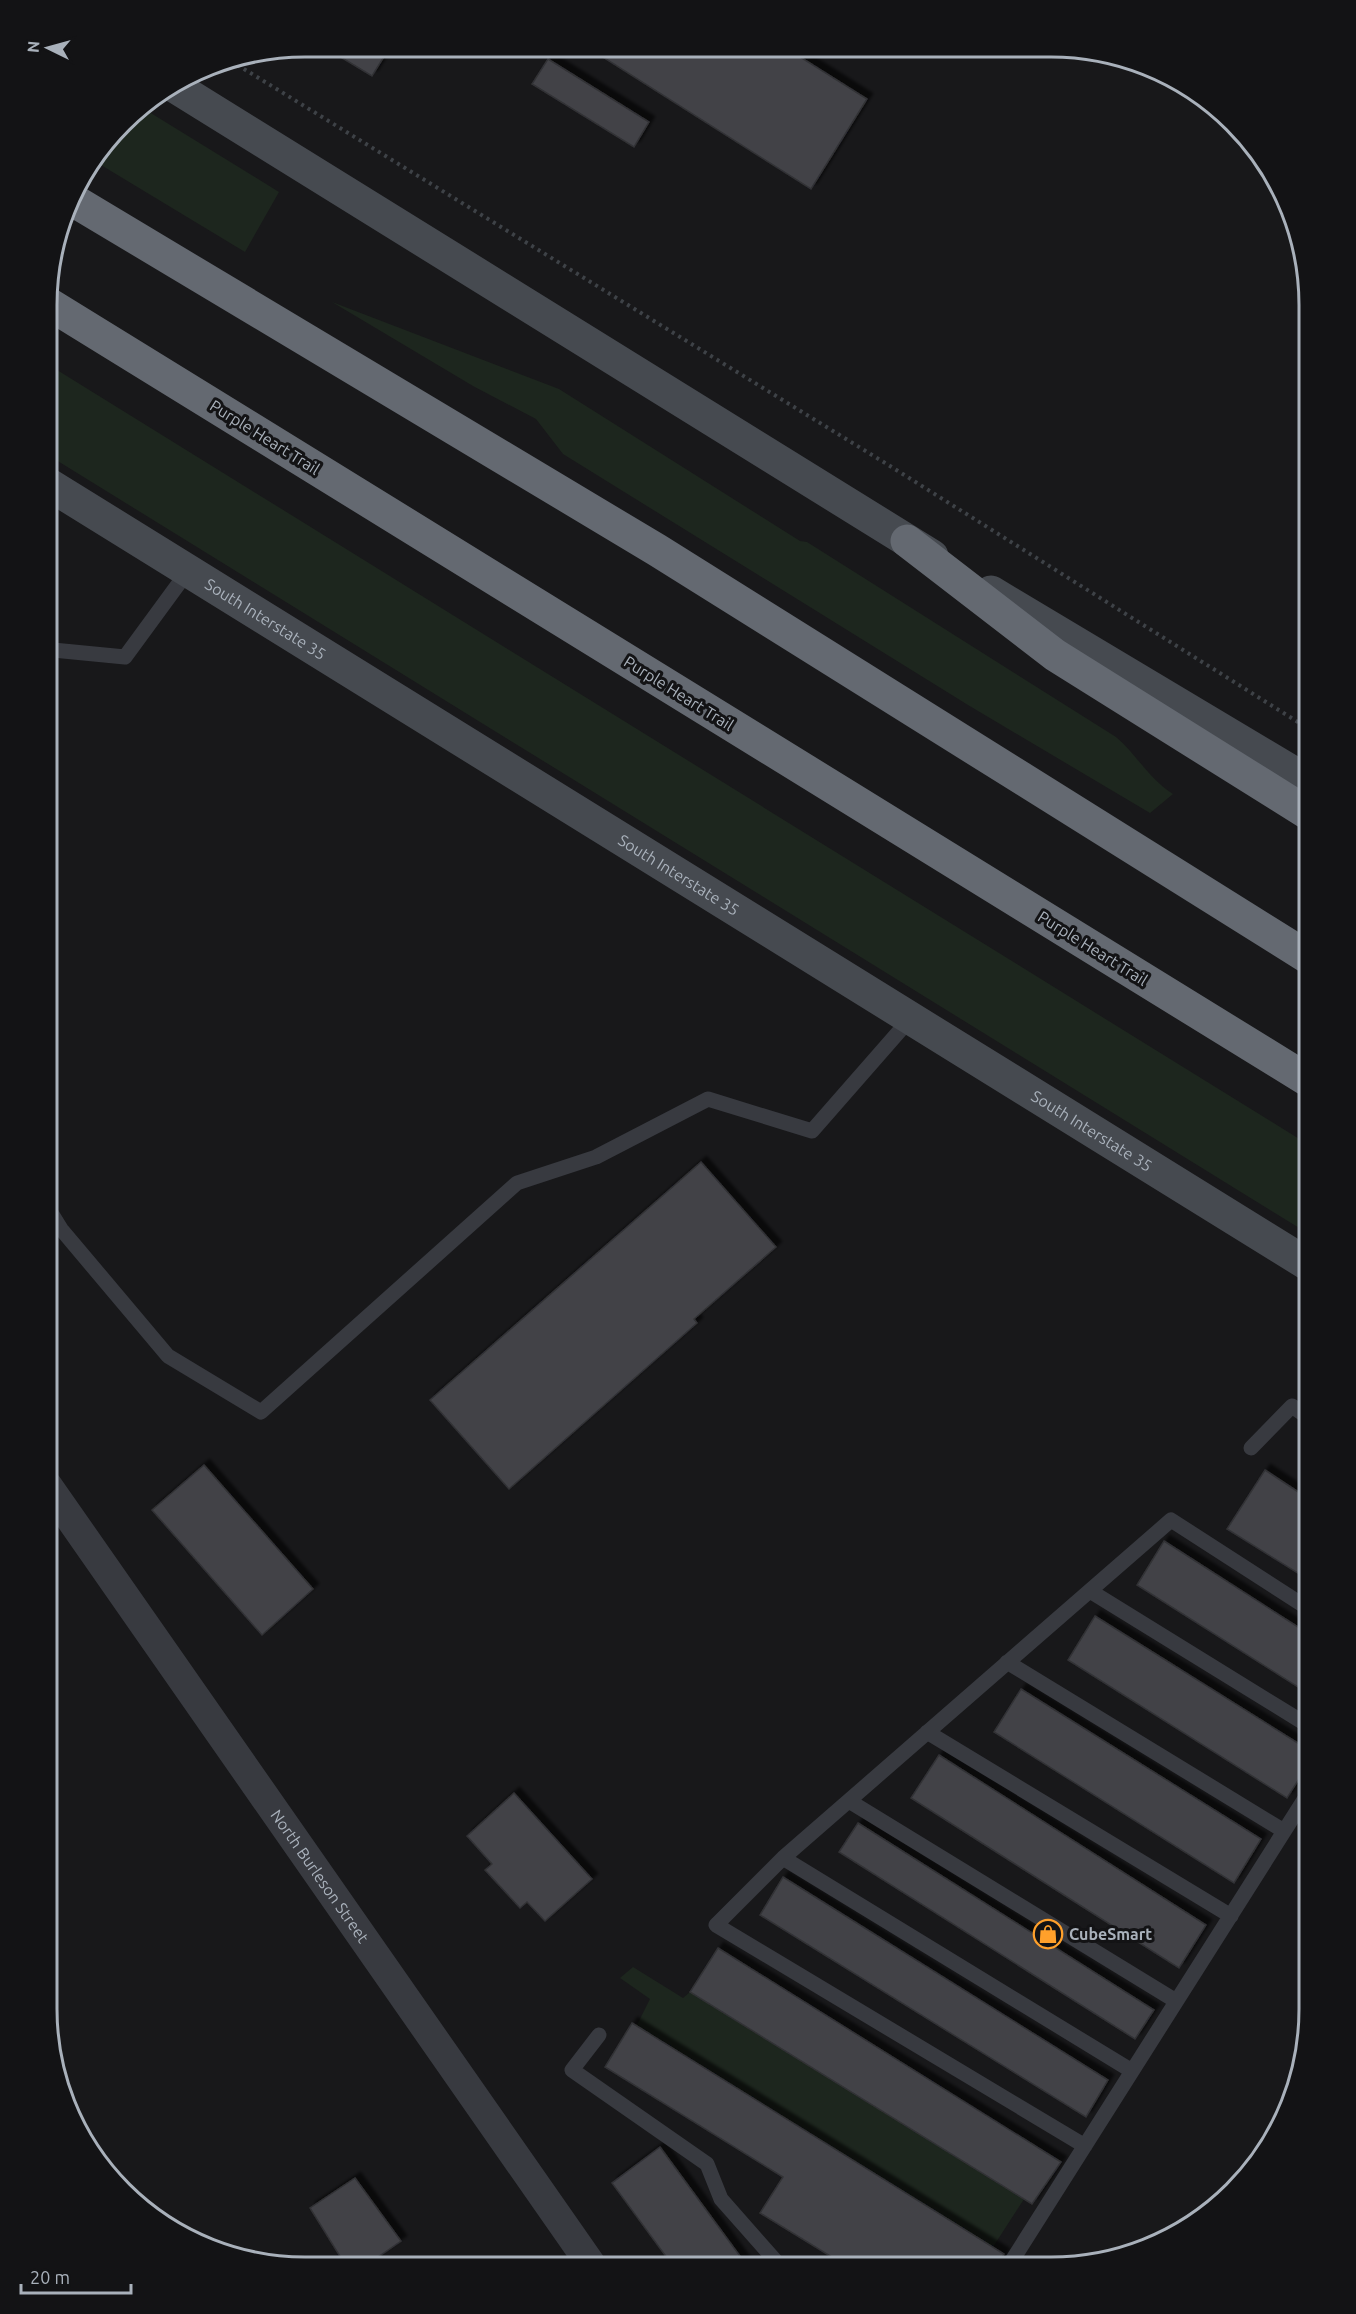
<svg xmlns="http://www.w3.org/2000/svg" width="1356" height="2314" font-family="Ubuntu,sans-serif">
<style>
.green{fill:#1d261e}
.building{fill:#424347;stroke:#323236;stroke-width:1.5;filter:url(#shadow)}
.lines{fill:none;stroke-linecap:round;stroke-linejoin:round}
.path{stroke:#3e4247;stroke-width:4;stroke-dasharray:3 4.5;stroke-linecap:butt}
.lane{stroke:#383a40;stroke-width:15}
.street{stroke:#383a40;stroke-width:30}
.secondary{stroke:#464a50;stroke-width:33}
.highway{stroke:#646971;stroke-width:33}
.labels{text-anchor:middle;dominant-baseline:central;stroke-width:6;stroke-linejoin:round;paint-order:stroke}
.street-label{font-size:16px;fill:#a9b1bb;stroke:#131315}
.poi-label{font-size:16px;font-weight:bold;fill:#a9b1bb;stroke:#131315;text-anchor:start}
.rim{fill:none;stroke:#a9b1bb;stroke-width:3}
</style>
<defs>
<filter id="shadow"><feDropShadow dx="5.5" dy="-5.5" stdDeviation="1.5" flood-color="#0009"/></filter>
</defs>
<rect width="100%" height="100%" fill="#18181a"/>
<path class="green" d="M141 107 279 192 245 252 96 162 134 111Z
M332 302 559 389 800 541 807 542 1116 737C1138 756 1148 778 1173 794L1150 813 968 705 563 454 536 419 473 386Z
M49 365 1309 1145V1234L48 455Z
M633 1967 683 1998 690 1992 1024 2199 993 2247 637 2025 650 1999 620 1978Z"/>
<path class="building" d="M324 47H390L372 76Z
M587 47 786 48 867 99 811 189Z
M548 59 649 122 634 147 532 84Z
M701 1162 776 1247 694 1319 697 1323 509 1489 430 1400Z
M204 1465 313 1589 262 1635 152 1510Z
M1265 1470 1309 1499V1580L1227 1529Z
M1164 1541 1309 1634V1694L1137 1585Z
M1095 1616 1309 1750V1763L1287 1798 1068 1660Z
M1021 1689 1261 1839 1234 1883 994 1732Z
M939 1755 1206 1925 1179 1968 911 1798Z
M514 1793 592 1879 545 1921 527 1902 520 1908 485 1870 492 1864 467 1836Z
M858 1823 1154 2010 1135 2039 839 1852Z
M783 1877 1108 2080 1086 2117 760 1915Z
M718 1948 1061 2162 1032 2204 690 1992Z
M632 2023 1004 2254 996 2267H848L760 2213 783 2177 605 2067Z
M660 2147 748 2267 673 2266 612 2183Z
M355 2178 401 2241 365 2266H346L310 2208Z"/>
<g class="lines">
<path class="path" d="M231 61 890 466 1309 729"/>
<path class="lane" d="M48 655 53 650 125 657 188 571
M48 1208 61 1229 168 1356 261 1412 517 1183 596 1157 708 1099 812 1131 910 1019
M1251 1448 1292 1406 1309 1418
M1090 1591 1309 1726
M1007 1662 1284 1831
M927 1732 1231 1916
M849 1801 1176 2001
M783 1858 1132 2071
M599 2035 572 2070 707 2164 721 2199 781 2267
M1085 2146 716 1925 783 1858 1171 1520 1309 1609
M1008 2267 1309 1792"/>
<path class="street" id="s1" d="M47 1485 592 2266"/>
<g class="secondary">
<path d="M174 86 932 556"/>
<path id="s2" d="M48 484 1309 1265"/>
<path d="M991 592 1309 782"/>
</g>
<path class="highway" d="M71 199 657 550 1309 958
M49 304 1309 1081
M907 541 1055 655 1309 814"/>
</g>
<defs>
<g id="shop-ring" transform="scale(1.5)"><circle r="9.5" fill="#131315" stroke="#ffa02b" stroke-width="1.5"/><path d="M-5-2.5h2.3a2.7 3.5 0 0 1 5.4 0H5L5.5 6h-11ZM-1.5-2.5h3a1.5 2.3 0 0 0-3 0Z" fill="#ffa02b"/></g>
</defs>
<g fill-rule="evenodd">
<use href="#shop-ring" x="1048" y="1934"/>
</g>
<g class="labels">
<g class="street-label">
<text transform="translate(265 437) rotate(32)">Purple Heart Trail</text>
<text stroke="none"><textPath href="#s2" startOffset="256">South Interstate 35</textPath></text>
<text transform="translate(679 693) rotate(32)">Purple Heart Trail</text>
<text stroke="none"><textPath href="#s2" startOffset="742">South Interstate 35</textPath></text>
<text transform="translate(1093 948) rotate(32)">Purple Heart Trail</text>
<text stroke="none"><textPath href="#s2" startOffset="1228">South Interstate 35</textPath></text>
<text stroke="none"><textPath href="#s1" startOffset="477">North Burleson Street</textPath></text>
</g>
<g class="poi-label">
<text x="1069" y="1934">CubeSmart</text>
</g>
</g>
<path d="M0 0H1356V2314H0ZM305 57H1051A248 248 0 0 1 1299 305V2009A248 248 0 0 1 1051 2257H305A248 248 0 0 1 57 2009V305A248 248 0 0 1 305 57Z" fill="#131315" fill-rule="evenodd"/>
<path class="rim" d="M305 57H1051A248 248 0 0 1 1299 305V2009A248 248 0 0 1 1051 2257H305A248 248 0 0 1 57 2009V305A248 248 0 0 1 305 57Z"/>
<g transform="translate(48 48) rotate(275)" stroke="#131315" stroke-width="4.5" paint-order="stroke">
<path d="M0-4.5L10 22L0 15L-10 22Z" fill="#a9b1bb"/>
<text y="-9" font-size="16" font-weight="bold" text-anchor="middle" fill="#a9b1bb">N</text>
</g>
<path d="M21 2284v9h110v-9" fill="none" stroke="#a9b1bb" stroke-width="3"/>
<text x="30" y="2284" font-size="18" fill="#a9b1bb" stroke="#131315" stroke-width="4.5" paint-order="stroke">20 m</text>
</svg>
